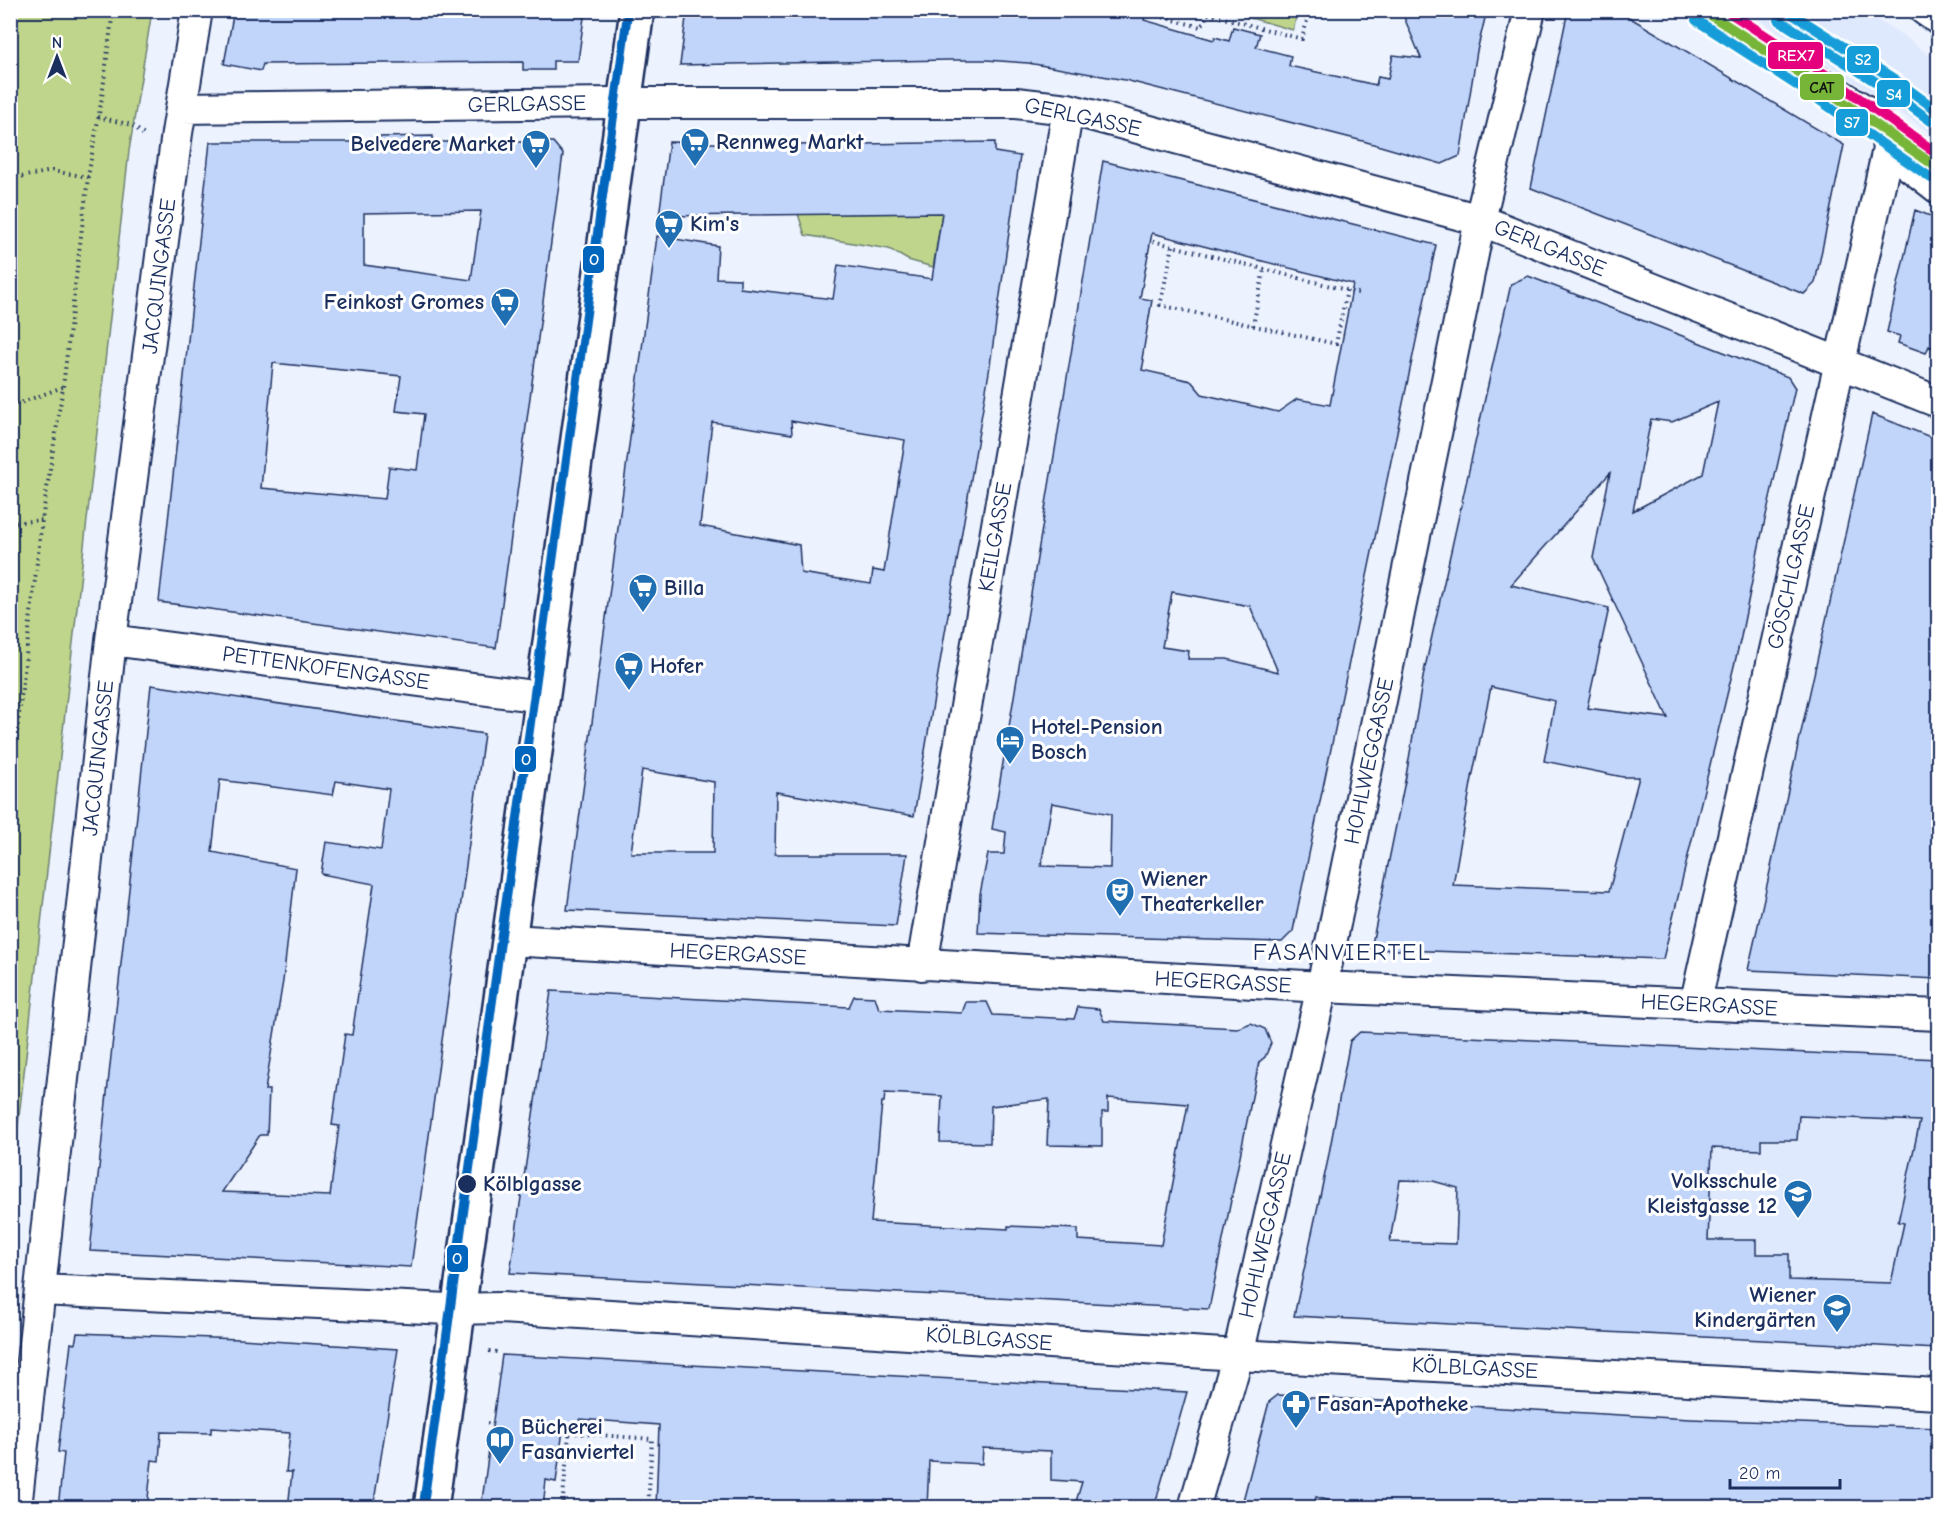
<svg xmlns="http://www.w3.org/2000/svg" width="1949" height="1518" font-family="'Comic Neue',sans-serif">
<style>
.built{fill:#dfe9fd}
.green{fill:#bfd58b;stroke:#6d8274;stroke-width:1.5}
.building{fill:#c1d4fa;stroke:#1b2f5e;stroke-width:1.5;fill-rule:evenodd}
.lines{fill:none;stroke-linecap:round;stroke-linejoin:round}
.minor-casing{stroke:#1b2f5e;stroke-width:34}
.secondary-casing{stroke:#1b2f5e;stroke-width:38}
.path{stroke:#1b2f5e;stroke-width:4;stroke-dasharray:1.5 4.5;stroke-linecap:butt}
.minor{stroke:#fff;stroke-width:30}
.secondary{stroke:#fff;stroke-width:33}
.rail-1-casing{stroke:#fff;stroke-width:15}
.rail-2-casing{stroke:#fff;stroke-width:15}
.rail-3-casing{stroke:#fff;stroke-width:15}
.rail-4-casing{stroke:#fff;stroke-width:15}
.rail-5-casing{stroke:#fff;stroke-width:15}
.rail-1{stroke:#76b538;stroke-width:10}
.rail-2{stroke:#159dd9;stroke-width:10}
.rail-3{stroke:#e5007d;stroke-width:10}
.rail-4{stroke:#159dd9;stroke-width:10}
.rail-5{stroke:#159dd9;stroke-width:10}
.tram-1-casing{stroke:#fff;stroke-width:14}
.tram-1{stroke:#0065bd;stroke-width:9}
.stop-dot{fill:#1b2f5e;stroke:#fff;stroke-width:2}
.labels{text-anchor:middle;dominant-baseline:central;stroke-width:6;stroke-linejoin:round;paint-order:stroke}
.street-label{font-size:22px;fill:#1b2f5e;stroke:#fff}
.poi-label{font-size:22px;font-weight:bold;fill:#1b2f5e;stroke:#fff;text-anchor:start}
.stop-label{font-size:22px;font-weight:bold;fill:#1b2f5e;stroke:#fff;text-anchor:start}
.neighbourhood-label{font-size:24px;letter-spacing:1.5px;fill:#1b2f5e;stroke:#fff}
.line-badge{stroke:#fff;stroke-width:2}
.badge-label{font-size:16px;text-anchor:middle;font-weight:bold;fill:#fff}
.pale-badge-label{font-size:16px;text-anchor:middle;font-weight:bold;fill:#111}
</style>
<rect width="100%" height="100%" fill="#ecf2fe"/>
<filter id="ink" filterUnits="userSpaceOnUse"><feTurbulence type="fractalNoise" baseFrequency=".0167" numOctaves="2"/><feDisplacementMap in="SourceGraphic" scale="12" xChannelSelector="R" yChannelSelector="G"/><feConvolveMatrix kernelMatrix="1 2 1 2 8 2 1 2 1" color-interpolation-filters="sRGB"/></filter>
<g filter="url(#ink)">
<path class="built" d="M1745 11H1862L1901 34 1938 62V138L1803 47 1800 49 1793 45 1794 41Z
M1665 1046 1938 1059V1349L1651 1334Z"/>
<path class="green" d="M11 10 152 11 129 151 11 1187Z
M1226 11H1298L1293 30Z
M942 213 933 267 908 260 889 249 805 235 798 214Z"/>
<path class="building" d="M234 10H585L578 61H553V70H523V62L263 64 261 71 224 64Z
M687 10H1146L1144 20 1214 40 1215 37 1229 41 1233 27 1260 34 1256 47 1291 56 1289 66 1376 85 1378 77 1388 79 1393 55 1421 58 1401 10H1487L1477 51 1460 156 1442 164 1363 141 1125 80 1028 63 986 60H949L680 65Z
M1568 10H1617L1844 145 1815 283 1804 294 1531 188Z
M433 136V142H553L563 154 496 648 159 602 210 142H377V137ZM481 211 471 280 364 265V213ZM273 363 401 376 396 411 424 414 417 470 389 467 385 499 261 488Z
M669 142 794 145 995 142V152L1020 156 989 372 914 816 776 792 775 854H907L896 926 567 910 657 236 718 246 716 278 740 279V288L833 299 838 265 932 279 942 213 659 216ZM791 421 905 440 884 572 873 570 871 584 801 573 799 545 700 526 712 422 792 434ZM642 770 714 782 713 853H631Z
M1103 161 1436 245 1293 931 1282 942 978 933 980 894 988 854H1004L1006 832 992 829ZM1152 233 1353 284 1330 405 1297 399 1278 412 1202 394 1191 381 1142 370 1144 360 1142 359 1152 300 1140 298ZM1172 592 1250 606 1278 672 1227 659H1188L1189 651 1162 647ZM1052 803 1111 814 1110 868 1041 866Z
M1915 210 1938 219V350L1929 346 1926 353 1898 343 1900 336 1887 332Z
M1528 276 1788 377 1795 388 1759 546 1741 637 1663 959 1371 949 1406 776 1424 672 1486 394 1511 284ZM1718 402 1703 474 1633 511 1651 419 1672 422ZM1610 473 1593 558 1668 718 1587 708 1609 608 1511 585ZM1491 687 1555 701 1544 761 1623 777H1639L1609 891 1453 885 1472 778Z
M1872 414 1938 440V979L1748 970Z
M151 685 484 734 411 1267 90 1251ZM220 780 333 795 336 781 389 789 381 850 326 842 321 874 374 884 352 1035 345 1034 332 1125 339 1126 330 1196 222 1192 260 1135H267L269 1090H265L283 981 296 868 212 852Z
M551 991 849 1007 854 996 875 997 879 1009 962 1013 966 1002H987L993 1015 1074 1019 1078 1007 1099 1009 1104 1021 1238 1028 1251 1023 1265 1029 1271 1043 1265 1057 1259 1062 1209 1309 510 1273ZM885 1093 942 1096 940 1142 990 1143 991 1106 1049 1099 1047 1145 1102 1146V1112H1108V1098L1188 1104 1161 1245 1078 1240V1229L1008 1226V1229L871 1222 882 1102H884Z
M1360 1032 1938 1059V1349L1294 1316 1327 1164 1350 1041ZM1799 1116 1920 1121 1898 1222 1904 1223 1891 1283 1789 1280V1254H1756V1240H1708L1712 1148 1761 1150V1140H1797ZM1400 1180 1433 1181 1458 1188 1456 1244 1390 1242Z
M77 1333 240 1339 398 1349 373 1508H288L292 1472H286L290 1433 211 1428V1433L161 1432 159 1461 152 1460 147 1508H58L64 1453 58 1452 71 1343 75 1344Z
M502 1355 1028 1383 1187 1392 1154 1508H1074L1082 1482 1051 1480V1451L983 1448 982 1464 929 1461 927 1508H656L659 1425 580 1419V1431L563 1430 556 1482 546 1480 543 1508H481Z
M1278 1395 1690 1419 1938 1428V1493L1935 1508H1354L1316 1497 1313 1508H1241L1269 1402Z"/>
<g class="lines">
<g class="minor-casing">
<path id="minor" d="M1925 10 1938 19
M181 108 614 103H1016L1068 109 1480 220 1938 402
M1888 149 1938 188
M111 640 541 697
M509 940 1322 987 1938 1015
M922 965 1068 109
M1695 1005 1888 149C1886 136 1884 126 1874 116L1704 10
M40 1290 449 1309 501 1308 1238 1355 1938 1394
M16 1508 111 640 177 133 197 10
M1194 1508 1238 1355 1322 987 1480 220 1530 10"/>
</g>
<g class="secondary-casing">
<path id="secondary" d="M431 1508 637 10"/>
</g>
<path class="path" d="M1155 10 1158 16 1201 27 1208 14 1302 39 1310 10
M98 117 132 125 144 135
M10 179 52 171 88 177
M1153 241 1362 294
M1173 246 1160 305 1336 344 1347 290
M1253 326 1264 269
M10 403H20L63 387
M10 523 42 520
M10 791 42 520 63 387 88 177 102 97 113 10
M489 1351 497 1352
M487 1423 493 1424
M546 1431 652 1439 648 1508
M562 1508 569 1434"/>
<use href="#minor" class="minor"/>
<use href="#secondary" class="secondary"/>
<g class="rail-1-casing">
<path id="rail-1" d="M1703 10 1822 87 1938 168"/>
</g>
<g class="rail-2-casing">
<path id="rail-2" d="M1696 20 1815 97 1931 178"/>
</g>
<g class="rail-3-casing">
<path id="rail-3" d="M1726 10 1829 77 1938 154"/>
</g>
<g class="rail-4-casing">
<path id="rail-4" d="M1786 10 1894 79 1938 111"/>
</g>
<g class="rail-5-casing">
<path id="rail-5" d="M1779 20 1887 89 1931 121"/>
</g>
<use href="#rail-1" class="rail-1"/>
<use href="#rail-2" class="rail-2"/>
<use href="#rail-3" class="rail-3"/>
<use href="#rail-4" class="rail-4"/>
<use href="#rail-5" class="rail-5"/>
<g class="tram-1-casing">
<path id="tram-1" d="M423 1508 628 10"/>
</g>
<use href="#tram-1" class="tram-1"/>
</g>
</g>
<defs>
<g id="supermarket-pin" transform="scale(1.5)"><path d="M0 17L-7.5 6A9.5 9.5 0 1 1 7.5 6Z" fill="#1f6fb2" stroke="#fff"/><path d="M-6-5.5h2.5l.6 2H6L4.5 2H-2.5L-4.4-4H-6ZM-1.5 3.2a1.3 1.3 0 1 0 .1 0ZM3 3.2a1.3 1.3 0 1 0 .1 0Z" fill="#fff"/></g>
<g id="hotel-pin" transform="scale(1.5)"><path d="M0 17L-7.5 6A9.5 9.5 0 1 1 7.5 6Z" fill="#1f6fb2" stroke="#fff"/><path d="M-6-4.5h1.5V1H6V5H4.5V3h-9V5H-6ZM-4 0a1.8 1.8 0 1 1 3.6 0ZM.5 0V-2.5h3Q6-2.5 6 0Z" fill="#fff"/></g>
<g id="theatre-pin" transform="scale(1.5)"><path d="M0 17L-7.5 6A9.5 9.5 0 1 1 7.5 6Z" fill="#1f6fb2" stroke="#fff"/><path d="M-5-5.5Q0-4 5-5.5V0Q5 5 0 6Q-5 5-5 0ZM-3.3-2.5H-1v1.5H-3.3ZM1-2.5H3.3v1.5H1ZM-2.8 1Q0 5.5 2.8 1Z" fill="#fff"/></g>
<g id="school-pin" transform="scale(1.5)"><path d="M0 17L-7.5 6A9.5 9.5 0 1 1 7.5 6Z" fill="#1f6fb2" stroke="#fff"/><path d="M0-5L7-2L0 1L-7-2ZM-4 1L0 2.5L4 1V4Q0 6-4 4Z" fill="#fff"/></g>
<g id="pharmacy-pin" transform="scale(1.5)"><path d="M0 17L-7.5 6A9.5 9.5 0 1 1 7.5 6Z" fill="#1f6fb2" stroke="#fff"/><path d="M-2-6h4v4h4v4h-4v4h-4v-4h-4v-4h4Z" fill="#fff"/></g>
<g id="library-pin" transform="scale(1.5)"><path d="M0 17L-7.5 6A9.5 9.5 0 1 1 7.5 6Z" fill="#1f6fb2" stroke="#fff"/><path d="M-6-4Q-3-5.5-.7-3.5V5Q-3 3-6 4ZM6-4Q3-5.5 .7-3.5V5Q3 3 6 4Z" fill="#fff"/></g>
</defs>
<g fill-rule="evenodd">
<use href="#supermarket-pin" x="695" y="142"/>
<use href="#supermarket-pin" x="536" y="144"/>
<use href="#supermarket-pin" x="669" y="224"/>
<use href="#supermarket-pin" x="505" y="302"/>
<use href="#supermarket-pin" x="643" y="588"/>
<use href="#supermarket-pin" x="629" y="666"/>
<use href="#hotel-pin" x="1010" y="740"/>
<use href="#theatre-pin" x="1120" y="892"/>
<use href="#school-pin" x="1798" y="1194"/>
<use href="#school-pin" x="1837" y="1308"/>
<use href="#pharmacy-pin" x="1296" y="1404"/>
<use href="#library-pin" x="500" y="1440"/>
</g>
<circle class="stop-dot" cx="467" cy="1184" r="10"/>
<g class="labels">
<g class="street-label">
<text transform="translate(527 104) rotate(-1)">GERLGASSE</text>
<text transform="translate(1083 117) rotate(12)">GERLGASSE</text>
<text transform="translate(1550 248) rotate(22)">GERLGASSE</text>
<text transform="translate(159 276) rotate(-83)">JACQUINGASSE</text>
<text transform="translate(995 537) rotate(-80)">KEILGASSE</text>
<text transform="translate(1791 577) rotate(-77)">GÖSCHLGASSE</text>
<text transform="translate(326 668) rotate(8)">PETTENKOFENGASSE</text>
<text transform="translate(98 758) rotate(-84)">JACQUINGASSE</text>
<text transform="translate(1369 761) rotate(-78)">HOHLWEGGASSE</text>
<text transform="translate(738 954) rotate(3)">HEGERGASSE</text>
<text transform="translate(1223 982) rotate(3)">HEGERGASSE</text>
<text transform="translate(1709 1005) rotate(3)">HEGERGASSE</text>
<text transform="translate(1265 1235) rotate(-77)">HOHLWEGGASSE</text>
<text transform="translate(989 1339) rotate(4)">KÖLBLGASSE</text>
<text transform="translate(1475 1368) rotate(3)">KÖLBLGASSE</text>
</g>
<g class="poi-label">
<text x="716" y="142">Rennweg Markt</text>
<text x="515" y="144" text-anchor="end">Belvedere Market</text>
<text x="690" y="224">Kim's</text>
<text x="484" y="302" text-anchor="end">Feinkost Gromes</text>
<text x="664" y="588">Billa</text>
<text x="650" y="666">Hofer</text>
<text x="1031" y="727">Hotel-Pension<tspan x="1031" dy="25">Bosch</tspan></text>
<text x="1141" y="879">Wiener<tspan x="1141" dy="25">Theaterkeller</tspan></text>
<text x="1777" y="1181" text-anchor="end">Volksschule<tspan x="1777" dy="25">Kleistgasse 12</tspan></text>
<text x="1816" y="1295" text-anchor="end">Wiener<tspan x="1816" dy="25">Kindergärten</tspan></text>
<text x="1317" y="1404">Fasan-Apotheke</text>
<text x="521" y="1427">Bücherei<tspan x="521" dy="25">Fasanviertel</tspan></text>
</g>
<g class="stop-label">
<text x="483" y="1184">Kölblgasse</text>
</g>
<g class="neighbourhood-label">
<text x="1342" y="952">FASANVIERTEL</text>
</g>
</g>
<g class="line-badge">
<rect x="1767" y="41" width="57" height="29" rx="6" fill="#e5007d"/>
<rect x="1846" y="45" width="34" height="29" rx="6" fill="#159dd9"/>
<rect x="1799" y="73" width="46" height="28" rx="6" fill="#76b538"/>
<rect x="1876" y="79" width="35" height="29" rx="6" fill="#159dd9"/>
<rect x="1835" y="108" width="34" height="29" rx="6" fill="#159dd9"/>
<rect x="582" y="245" width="23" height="29" rx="6" fill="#0065bd"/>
<rect x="514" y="745" width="23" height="28" rx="6" fill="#0065bd"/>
<rect x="446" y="1244" width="23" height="29" rx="6" fill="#0065bd"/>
</g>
<g class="badge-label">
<text x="1796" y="61">REX7</text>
<text x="1863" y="65">S2</text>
<text x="1894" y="100">S4</text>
<text x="1852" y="128">S7</text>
<text x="594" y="265">O</text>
<text x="526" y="765">O</text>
<text x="457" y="1264">O</text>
</g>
<g class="pale-badge-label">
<text x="1822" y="93">CAT</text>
</g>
<rect width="1949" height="1518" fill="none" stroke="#fff" stroke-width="36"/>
<rect x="18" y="18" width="1913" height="1482" fill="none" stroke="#1b2f5e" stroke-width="2" filter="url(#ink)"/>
<g transform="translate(57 57)" stroke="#ffffff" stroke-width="4.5" paint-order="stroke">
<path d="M0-4.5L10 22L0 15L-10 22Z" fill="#1b2f5e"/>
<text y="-9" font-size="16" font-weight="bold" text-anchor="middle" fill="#1b2f5e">N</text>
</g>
<path d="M1730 1479v9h110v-9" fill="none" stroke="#1b2f5e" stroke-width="3"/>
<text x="1739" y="1479" font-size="18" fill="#1b2f5e" stroke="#ffffff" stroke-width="4.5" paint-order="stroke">20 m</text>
</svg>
